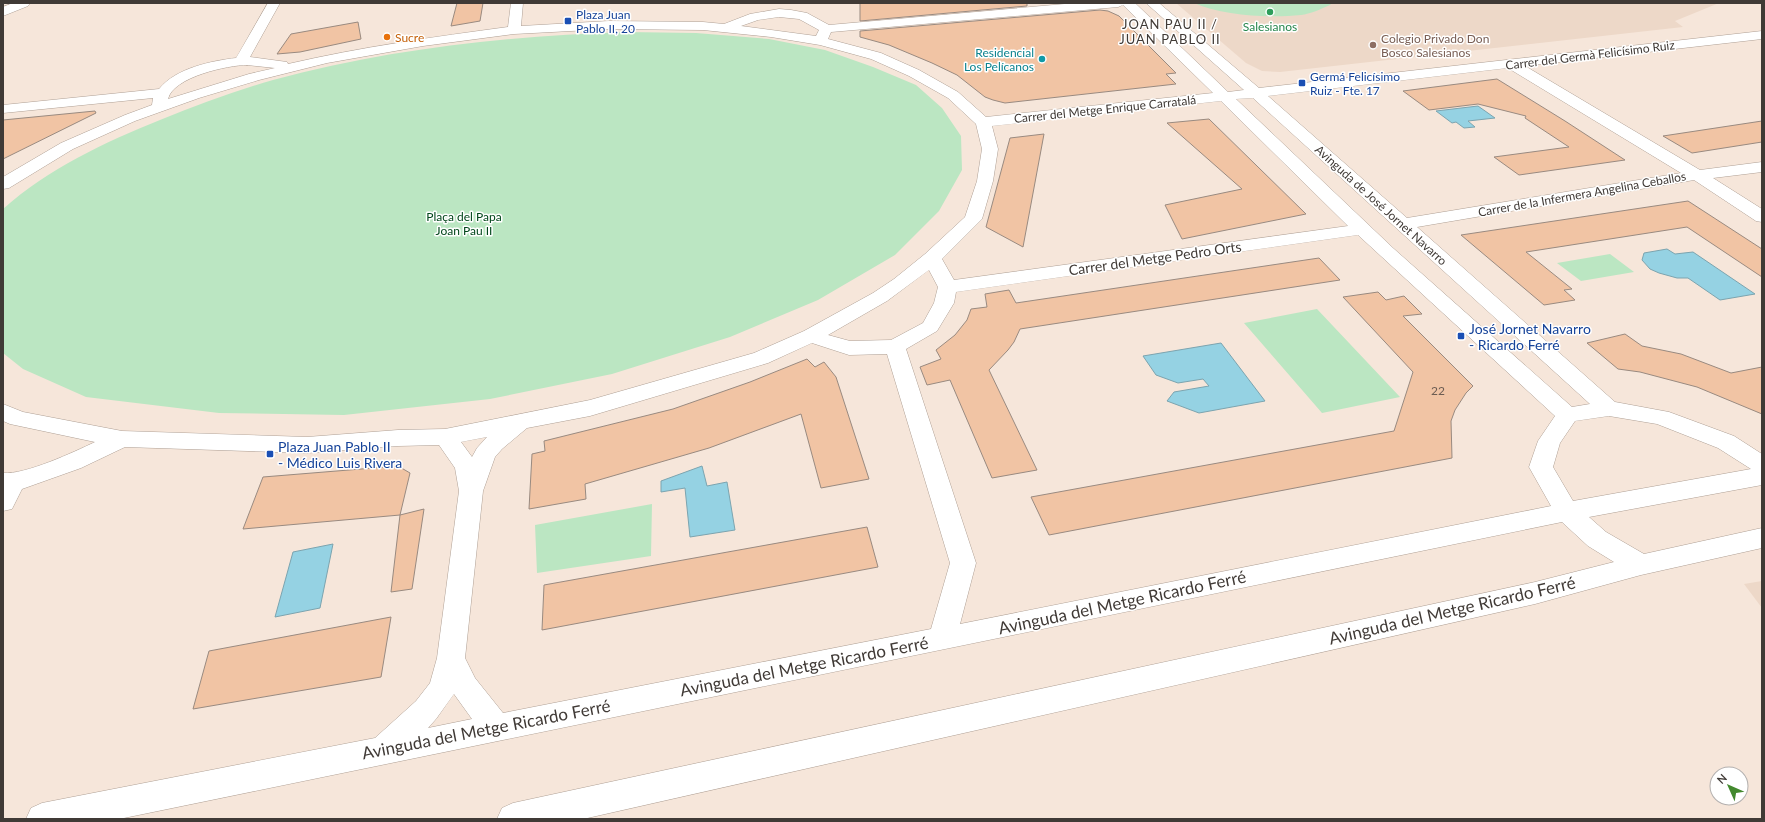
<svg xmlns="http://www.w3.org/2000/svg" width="1765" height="822" font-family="Lato,sans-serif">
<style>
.built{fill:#edd8c8}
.green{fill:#bbe6c2}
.water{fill:#95d2e3;stroke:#7ca4af}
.building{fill:#f1c4a4;stroke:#998a80}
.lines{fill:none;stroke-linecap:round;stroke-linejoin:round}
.minor-casing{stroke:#afa095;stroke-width:1}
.minor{fill:#fff;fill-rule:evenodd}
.leisure-dot{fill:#2e9e5b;stroke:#fff;stroke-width:1.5}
.transit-dot{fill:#1a4fb4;stroke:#fff;stroke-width:1.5}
.food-dot{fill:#e8710a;stroke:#fff;stroke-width:1.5}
.education-dot{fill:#8d6e63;stroke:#fff;stroke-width:1.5}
.culture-dot{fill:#0f9aa8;stroke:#fff;stroke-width:1.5}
.labels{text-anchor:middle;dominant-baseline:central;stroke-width:3;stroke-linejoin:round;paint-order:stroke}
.far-transit-label{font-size:12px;fill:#164399;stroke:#fff;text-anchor:start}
.far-leisure-label{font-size:12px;fill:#27864d;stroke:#fff}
.far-food-label{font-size:12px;fill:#c56008;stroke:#fff;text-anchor:start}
.far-education-label{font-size:12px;fill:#785e54;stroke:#fff;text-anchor:start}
.far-culture-label{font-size:12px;fill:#0d838f;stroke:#fff;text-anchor:end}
.far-street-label{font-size:12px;fill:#403a36;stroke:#fff}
.far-park-label{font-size:12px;fill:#00461a;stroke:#fff}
.number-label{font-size:12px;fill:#6c5c52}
.far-neighbourhood-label{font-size:13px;letter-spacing:1px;fill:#403a36;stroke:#fff}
.street-label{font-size:14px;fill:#403a36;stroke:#fff}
.transit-label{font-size:14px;fill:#164399;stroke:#fff;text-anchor:start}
.near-street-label{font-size:17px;fill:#403a36;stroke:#fff}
</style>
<rect width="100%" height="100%" fill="#f6e6da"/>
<path class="built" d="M1176 3H1719L1675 21 1683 27 1280 72 1262 71 1246 63Z
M1762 581V608L1744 584Z"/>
<path class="green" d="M1194 3H1332L1330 5C1321 9 1310 14 1301 15 1269 18 1223 16 1194 3Z
M626 32 696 33 769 39 825 50 873 67 916 85 942 108 961 136 962 170 939 211 895 255 818 300 730 337 612 374 490 399 344 415 219 413 86 397 23 369 3 353V209C48 169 105 142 160 120 197 105 234 91 273 80 388 49 507 36 626 32Z
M1610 254 1634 272 1581 281 1557 263Z
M1317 309 1400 397 1322 413 1244 323Z
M652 504 651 556 537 573 535 525Z"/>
<path class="water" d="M1478 106 1495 118 1468 121 1475 127 1464 128 1456 122 1452 123 1436 111Z
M1667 249 1675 254 1693 252 1755 294 1720 300 1688 278H1677L1659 273 1650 269 1642 260 1644 253Z
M1221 343 1265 401 1199 413 1167 401 1174 392 1209 386 1203 379 1178 383 1156 375 1143 356Z
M702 466 707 486 727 482 735 530 690 537 685 488 661 492V481Z
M333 544 320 608 275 617 293 552Z"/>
<path class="building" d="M457 3H483L480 21 451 26Z
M860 3H1027V6L860 21Z
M1100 10 1108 11 1119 16 1176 73 1166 74 1176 84 1005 103 993 100 985 97 957 75 932 63 889 45 860 37V31Z
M358 22 361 39 300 52 277 54 291 34Z
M1497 79 1565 121 1625 160 1519 175 1494 157 1569 147 1525 118 1526 116 1478 104 1429 110 1403 91Z
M95 111 96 113 3 159V120Z
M1209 119 1306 214 1182 239 1165 205 1242 189 1167 123Z
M1762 121V142L1692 153 1663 136Z
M1044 134 1023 247 986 227 1010 138Z
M1688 201 1762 249V277L1687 227 1526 252 1572 289 1564 290 1575 300 1544 305 1461 235Z
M1319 258 1340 280 1020 329 1014 342 1008 350 989 370 1037 470 992 478 950 380 927 385 920 367 941 359 936 350 955 335 967 320 971 309 987 307 985 294 1009 290 1016 303Z
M1378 292 1386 300 1404 296 1422 314 1403 316 1473 386 1466 393 1455 410 1451 421 1452 458 1049 535 1031 497 1394 431 1413 372 1343 297Z
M1625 334 1642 346 1681 354 1731 373 1762 367V414L1697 387 1640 372 1618 369 1587 343Z
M807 359 815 367 824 362 836 377 869 479 821 488 801 414 709 448 585 484 586 499 529 509 532 454 545 451 544 441 673 409 750 382Z
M398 466 410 473 400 515 243 529 263 477Z
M424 509 412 589 391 592 400 515Z
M867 527 878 567 542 630 544 585Z
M391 617 381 677 193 709 209 651Z"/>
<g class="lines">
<g class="minor-casing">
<path id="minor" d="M13 3H30L28 6 3 16V7Z
M268 3H280L250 57 287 62 288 64C361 47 434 37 508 27L511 3H523L521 26 609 21 703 22 724 24 750 14 779 9 791 10 807 13 829 25 1076 3H1135L1228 92 1244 90 1146 3H1159L1259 88 1762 31V39L1525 66 1700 170 1762 162V172L1713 178 1762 209V222L1756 221 1694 180 1417 227 1615 402 1669 412 1734 436 1762 454V485L1589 517 1606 532 1644 554 1762 528V548L1641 575 1535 604 583 819H497L502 808 513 803 1535 582 1614 562 1588 546 1562 522 119 819H26L31 808 42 803 375 738 416 701 430 683 437 658 459 491 455 468 439 445 398 446 307 453 125 447 81 468 22 489 12 509 3 511V473C25 475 74 452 95 442L10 424 3 421V404L23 412 122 431 307 437 398 430 445 429 590 400 754 353 804 331 873 293 894 279 925 254 965 217 977 181 982 149 976 124 948 98 909 76 871 59 820 45 771 37 703 30 609 29 514 34 423 46 327 63 259 80 199 98 135 121 73 149 9 188 3 189V177L61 143 125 115 152 105 153 98 3 113V105L159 89C176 68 211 61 236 58ZM1123 5 1213 93 986 117 958 92 919 70 881 53 828 39 831 32 1118 7ZM779 17 799 19 819 30 816 36 741 26 758 20ZM247 65 275 68 249 74 168 99C173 77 228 65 247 65ZM1508 68 1681 173 1407 218 1268 96ZM1253 98 1590 404 1572 407 1393 248 1236 99ZM1221 101 1348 226 954 280 942 259 982 219 993 181 998 149 992 126ZM1358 235 1555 416 1538 441 1529 467 1551 506 960 624 976 563 906 349 937 331 954 303 956 292ZM929 270 938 287 934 303 923 323 891 340 850 341 828 335 887 301ZM812 343 849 355 887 354 950 563 931 629 503 713 475 678 465 658 483 491 495 457 502 449 527 428 590 416 768 363ZM1609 416 1657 424 1718 448 1751 469 1573 501 1553 467 1560 443 1575 421ZM487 437 477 448 472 457 461 442ZM454 694 472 719 428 728 436 719Z"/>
</g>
<use href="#minor" class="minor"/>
</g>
<circle class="leisure-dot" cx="1270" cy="12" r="4"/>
<g class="transit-dot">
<rect x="564" y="17" width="8" height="8" rx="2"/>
<rect x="1298" y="79" width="8" height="8" rx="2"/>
<rect x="1457" y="332" width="8" height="8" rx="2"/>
<rect x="266" y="450" width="8" height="8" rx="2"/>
</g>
<circle class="food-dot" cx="387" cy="37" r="4"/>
<circle class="education-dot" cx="1373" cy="45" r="4"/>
<circle class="culture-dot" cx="1042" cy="59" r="4"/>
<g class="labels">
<g class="far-transit-label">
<text x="576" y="14">Plaza Juan<tspan x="576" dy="14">Pablo II, 20</tspan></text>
<text x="1310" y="76">Germá Felicísimo<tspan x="1310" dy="14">Ruiz - Fte. 17</tspan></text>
</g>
<g class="far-leisure-label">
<text x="1270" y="26">Salesianos</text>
</g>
<g class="far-food-label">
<text x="395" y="37">Sucre</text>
</g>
<g class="far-education-label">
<text x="1381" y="38">Colegio Privado Don<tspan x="1381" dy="14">Bosco Salesianos</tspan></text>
</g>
<g class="far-culture-label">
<text x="1034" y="52">Residencial<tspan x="1034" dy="14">Los Pelícanos</tspan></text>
</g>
<g class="far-street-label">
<text transform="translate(1590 55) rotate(-7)">Carrer del Germà Felicísimo Ruiz</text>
<text transform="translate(1105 109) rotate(-6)">Carrer del Metge Enrique Carratalá</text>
<text transform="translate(1582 194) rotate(-10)">Carrer de la Infermera Angelina Ceballos</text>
<text transform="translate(1381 205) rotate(42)">Avinguda de José Jornet Navarro</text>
</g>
<g class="far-park-label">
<text x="464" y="216">Plaça del Papa<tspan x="464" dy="14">Joan Pau II</tspan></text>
</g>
<g class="number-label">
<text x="1438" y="390">22</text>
</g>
<g class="far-neighbourhood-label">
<text x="1170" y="24">JOAN PAU II /<tspan x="1170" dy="15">JUAN PABLO II</tspan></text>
</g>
<g class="street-label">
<text transform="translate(1155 258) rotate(-8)">Carrer del Metge Pedro Orts</text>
</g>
<g class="transit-label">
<text x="1469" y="328">José Jornet Navarro<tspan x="1469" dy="16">- Ricardo Ferré</tspan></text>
<text x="278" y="446">Plaza Juan Pablo II<tspan x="278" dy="16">- Médico Luis Rivera</tspan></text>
</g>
<g class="near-street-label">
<text transform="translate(1122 602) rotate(-12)">Avinguda del Metge Ricardo Ferré</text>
<text transform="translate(1452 610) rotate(-13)">Avinguda del Metge Ricardo Ferré</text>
<text transform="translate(804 666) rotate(-11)">Avinguda del Metge Ricardo Ferré</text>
<text transform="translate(486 729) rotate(-11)">Avinguda del Metge Ricardo Ferré</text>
</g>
</g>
<rect width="1765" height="822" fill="none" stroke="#403a36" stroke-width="8"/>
<g transform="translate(1729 786) rotate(315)"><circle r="19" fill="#ffffff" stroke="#b3b0af"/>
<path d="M0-3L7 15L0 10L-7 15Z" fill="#43892e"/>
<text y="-6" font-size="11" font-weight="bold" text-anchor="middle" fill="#403a36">N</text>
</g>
</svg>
